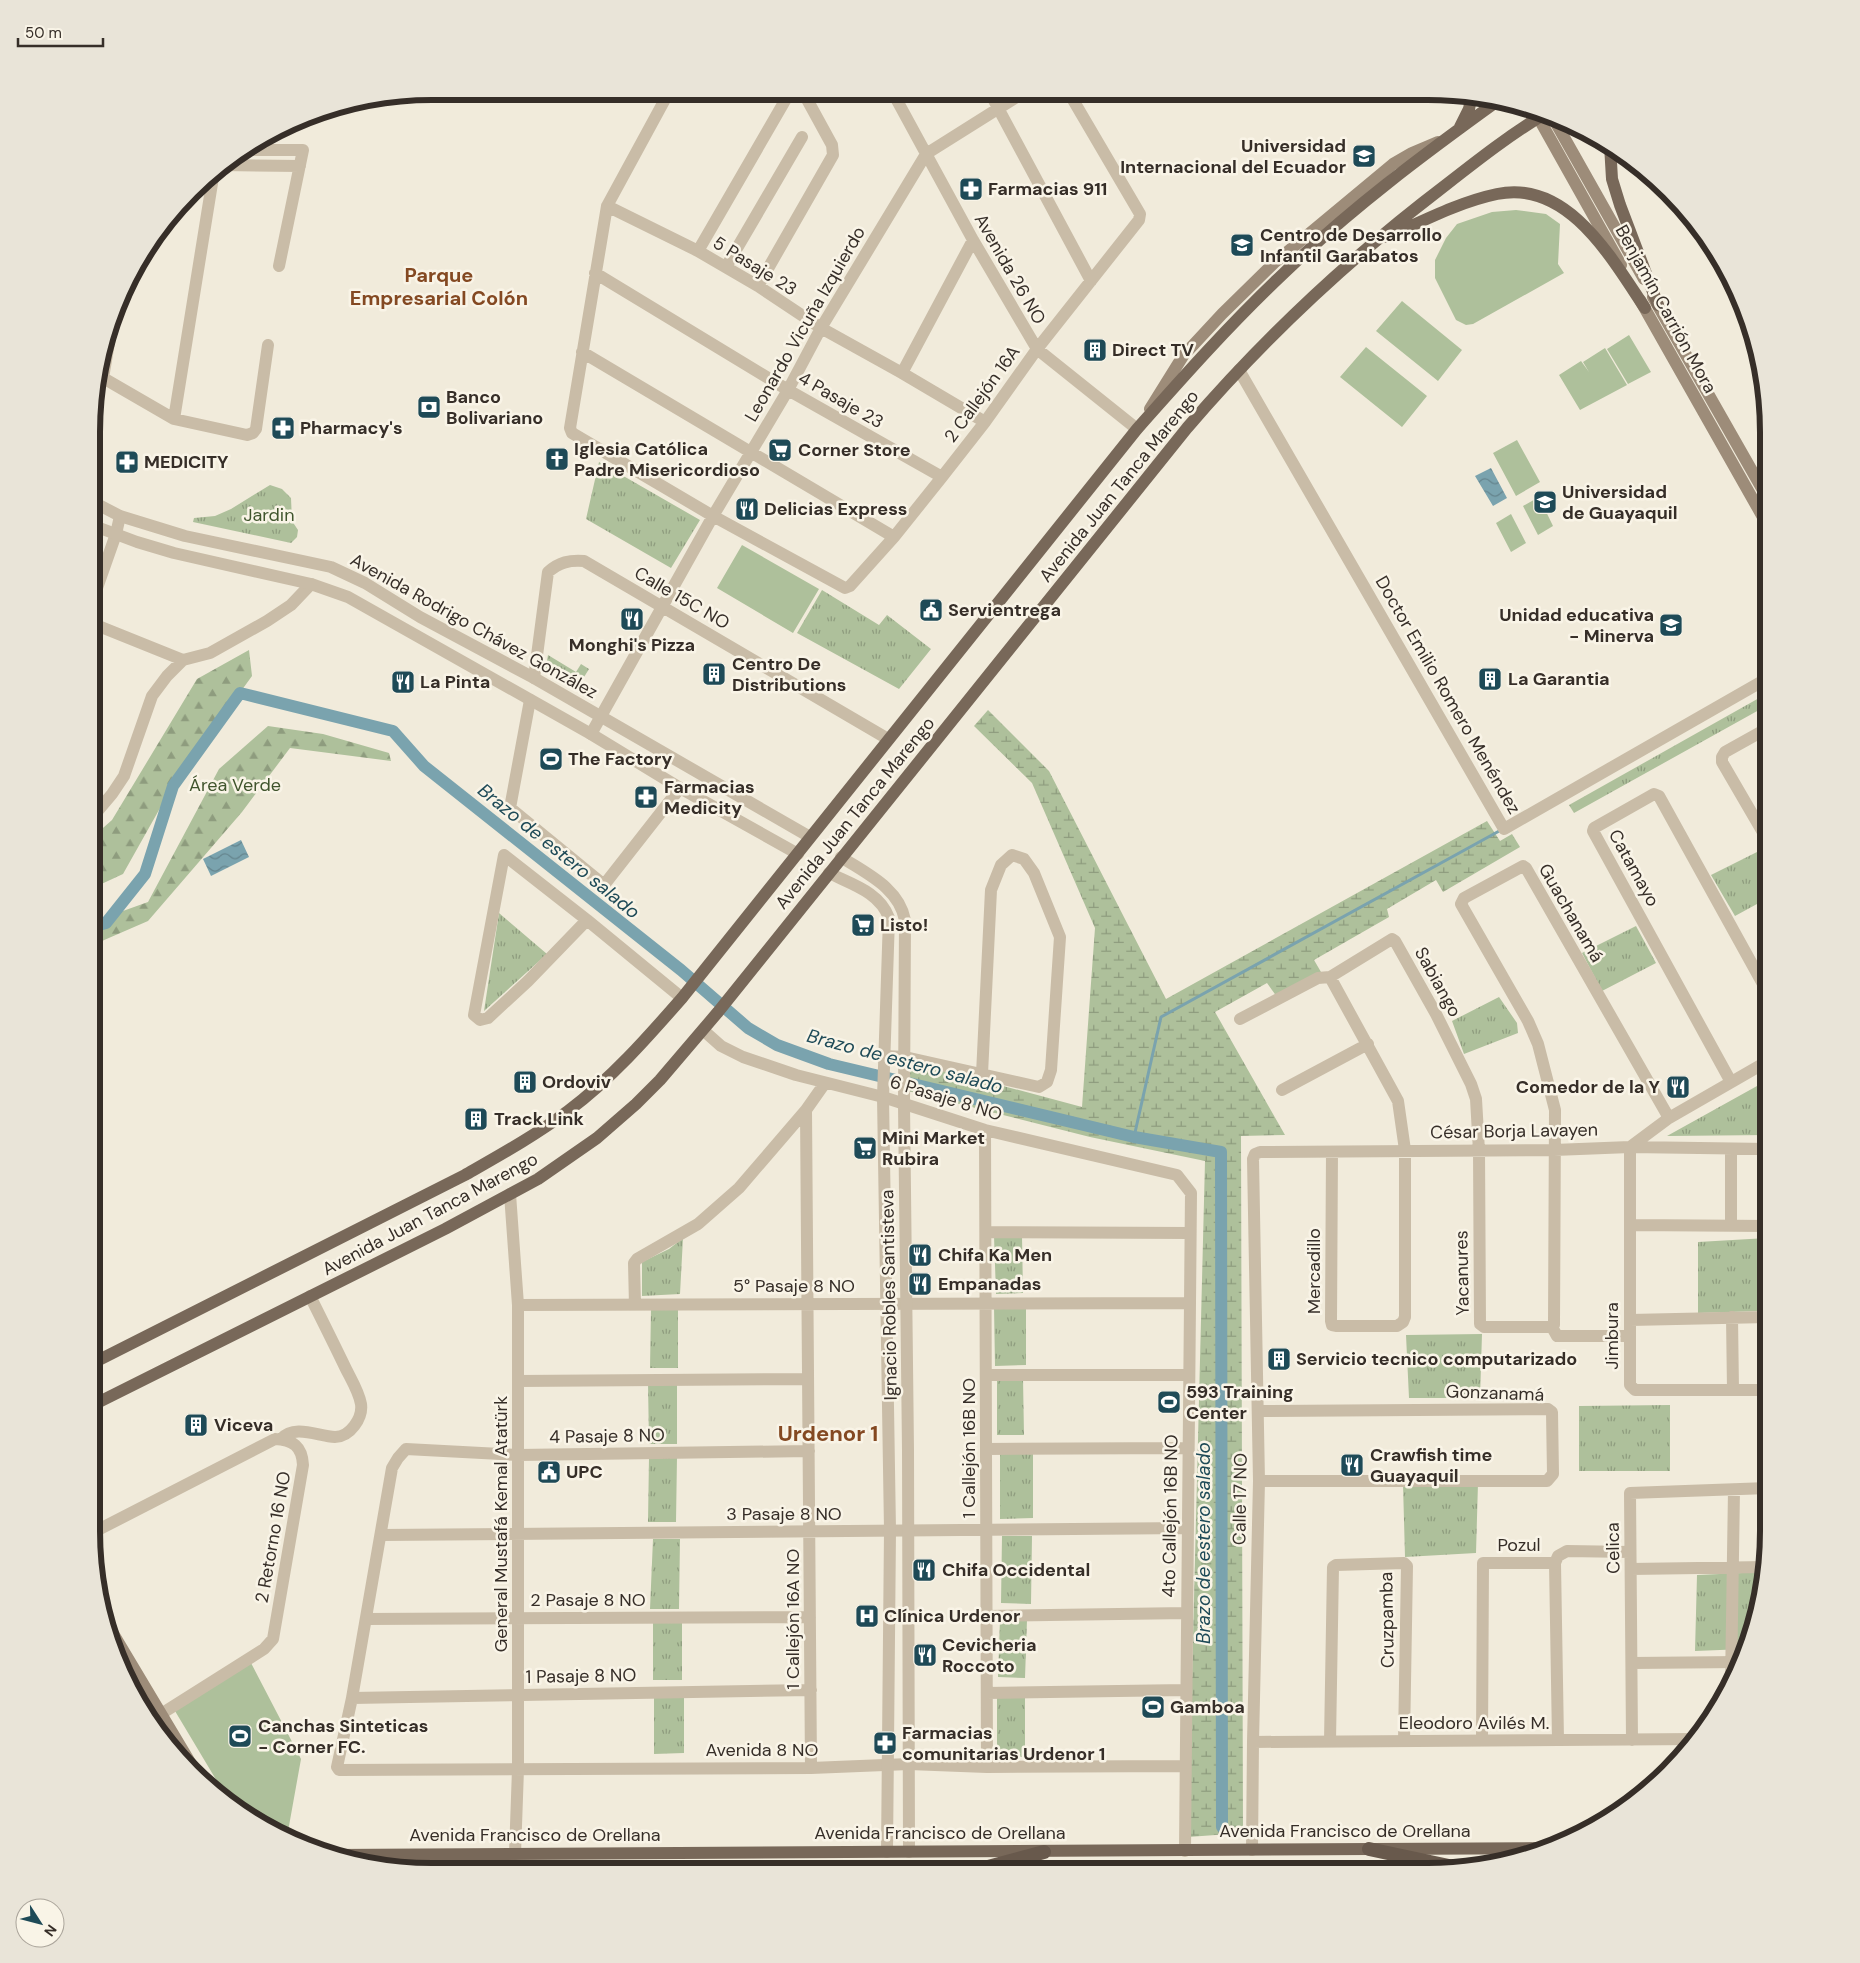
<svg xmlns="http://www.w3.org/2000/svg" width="1860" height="1963" font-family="'DM Sans',sans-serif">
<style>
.grass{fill:url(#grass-tufts)}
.forest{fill:url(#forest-firs)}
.wetland{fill:url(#wetland-marsh)}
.garden{fill:#aec09b}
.water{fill:url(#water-waves)}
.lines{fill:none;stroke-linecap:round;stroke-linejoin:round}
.stream{stroke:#7aa3ae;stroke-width:3}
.canal{stroke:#7aa3ae;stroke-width:12}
.minor{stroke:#c9bca7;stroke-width:12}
.tertiary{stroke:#c9bca7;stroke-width:12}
.secondary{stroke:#9d8c79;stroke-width:12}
.primary{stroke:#786859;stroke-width:12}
.trunk{stroke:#68594c;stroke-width:14}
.labels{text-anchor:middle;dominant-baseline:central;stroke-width:5;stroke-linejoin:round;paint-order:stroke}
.poi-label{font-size:18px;font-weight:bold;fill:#362e28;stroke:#f9f4e7;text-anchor:start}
.street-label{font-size:18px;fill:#362e28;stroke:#f9f4e7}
.park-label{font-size:18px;fill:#3f542c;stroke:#f9f4e7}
.water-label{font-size:19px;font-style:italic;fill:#1e4a57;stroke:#f9f4e7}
.quarter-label{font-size:20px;font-weight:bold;fill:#844922;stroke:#f9f4e7}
.district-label{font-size:22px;font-weight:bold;fill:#844922;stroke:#f9f4e7}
.rim{fill:none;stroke:#362e28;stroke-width:6}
</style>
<defs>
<pattern id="grass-tufts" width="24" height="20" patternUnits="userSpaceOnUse" patternTransform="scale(1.25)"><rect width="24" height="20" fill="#aec09b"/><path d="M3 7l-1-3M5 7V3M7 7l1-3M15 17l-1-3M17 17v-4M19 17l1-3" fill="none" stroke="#8e9c7e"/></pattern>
<pattern id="forest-firs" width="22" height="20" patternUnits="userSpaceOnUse" patternTransform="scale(1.25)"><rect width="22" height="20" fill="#aec09b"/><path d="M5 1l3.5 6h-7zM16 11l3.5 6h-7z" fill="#8e9c7e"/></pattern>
<pattern id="wetland-marsh" width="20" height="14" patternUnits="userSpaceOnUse" patternTransform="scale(1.25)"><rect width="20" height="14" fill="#aec09b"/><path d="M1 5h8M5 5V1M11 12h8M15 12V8" fill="none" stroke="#8e9c7e"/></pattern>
<pattern id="water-waves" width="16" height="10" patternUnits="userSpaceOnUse" patternTransform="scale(1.25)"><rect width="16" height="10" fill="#7aa3ae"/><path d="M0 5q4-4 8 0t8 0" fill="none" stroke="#65858e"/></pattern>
</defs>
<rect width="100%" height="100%" fill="#f1ebdb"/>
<path class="grass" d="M599 462 700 520 671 568 586 519Z
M270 485 282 489 291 498 292 521 298 530 297 537 291 543 193 522 194 518 215 516 231 509Z
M822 590 879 625 887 615 931 649 899 689 797 633Z
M548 655 576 672 581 664 589 669 576 690 545 672Z
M1768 693V705L1574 813 1569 805Z
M1761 850 1768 863V898L1735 916 1711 875Z
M499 913 547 954 484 1011Z
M1636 926 1656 963 1602 991 1582 953Z
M1499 997 1517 1023 1518 1033 1464 1054 1452 1021Z
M1766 1081 1768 1085V1135L1667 1136Z
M994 1236H1022L1023 1293 996 1294Z
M683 1238 680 1294 642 1296V1262L669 1249Z
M1767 1238 1760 1311 1698 1313V1242Z
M1026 1305V1365L995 1366 994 1306Z
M651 1309H678V1368H650Z
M1482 1334 1480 1398H1409L1406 1335Z
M997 1378H1023L1024 1435H997Z
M677 1382V1444H649L648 1383Z
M1670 1405V1471H1579V1406Z
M1033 1452V1518L1000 1519V1453Z
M649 1457H677L676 1522H648Z
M1478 1483 1476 1553 1405 1557 1403 1484Z
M1002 1536H1032L1031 1604 1001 1603Z
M653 1539H680L679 1609H650Z
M1765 1572 1757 1619 1745 1649 1695 1651 1697 1575Z
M1000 1619 1027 1620 1025 1678 998 1677Z
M682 1620V1680H653V1621Z
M684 1696V1753L654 1754V1697Z
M1025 1696V1757H997V1697Z"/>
<path class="forest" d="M249 650 252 676 173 785 123 874 95 887V835L112 820 197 679Z
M268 726 323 734 389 753 391 761 290 748 242 812 148 921 95 944V921L148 902 219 769Z"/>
<path class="wetland" d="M988 710 1049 771 1166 999 1487 821 1500 841 1512 834 1520 847 1443 892 1436 880 1387 909 1389 917 1314 960 1321 972 1277 997 1267 983 1215 1012 1285 1135 1241 1136 1243 1833 1188 1837 1205 1161 1090 1137 908 1091 910 1061 1082 1107 1095 928 1032 783 974 726Z"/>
<path class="garden" d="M1516 210 1546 214 1560 224 1558 264 1564 273 1473 324 1466 325 1456 320 1435 278V260L1446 238 1457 224 1492 212Z
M1402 301 1462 350 1438 381 1376 331Z
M1629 335 1651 372 1628 384 1607 349Z
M1366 347 1427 396 1402 427 1340 377Z
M1605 348 1627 385 1580 410 1559 375 1581 361 1589 372 1583 362Z
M1517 440 1540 482 1516 496 1493 453Z
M1539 497 1553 526 1538 535 1523 506Z
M1511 514 1526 543 1511 552 1496 523Z
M742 545 819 589 793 633 717 588Z
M251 1663 301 1759 287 1837 262 1826 230 1803 175 1711Z"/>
<path class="water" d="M1491 468 1507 498 1493 506 1475 476Z
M241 840 249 857 211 876 203 859Z"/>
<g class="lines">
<path class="stream" d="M1134 1137 1161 1017 1501 830"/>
<path class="canal" d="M95 926 106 923 145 874 173 786 240 693 393 731 424 766 681 970 748 1028 777 1045 829 1064 1134 1137 1221 1152 1222 1827"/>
<path class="minor" d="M669 92 607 206 570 428 572 433 713 516 845 588 850 586 894 537 942 477 985 422 1037 349 1139 220 1140 214 1069 93
M893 93 973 240 1037 349 1137 429
M990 93 1091 281
M243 150H303L279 266
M222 165 300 166
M214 171 174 419 247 435 253 433 256 429 268 345
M607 206 698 251 758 286 821 328 902 373 985 422
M698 251 790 92
M726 267 802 137
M595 273 788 390 942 477
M758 286 833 155 832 145 803 92
M582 352 894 537
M1239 370 1504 829 1768 678
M902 373 973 240
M98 375 174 419
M103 378 111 331
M97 588 116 534 120 516
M96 625 183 660 210 653 267 621 291 605 311 584
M534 678 548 572C560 562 569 560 584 561L888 739
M530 700 510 808 604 885 680 788
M1768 728 1725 752 1722 757V762L1768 841
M591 734 713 516 788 390 821 328 926 154 1023 93
M96 813 112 794 124 776 152 696 167 676 183 660
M587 920 528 981 488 1018 480 1020 474 1015 504 855 587 920 682 998
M1330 977 1398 1101 1405 1150V1317L1403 1322 1397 1326H1337L1332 1325 1331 1321 1332 1152
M1330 977 1392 939 1395 941 1436 1014 1471 1084 1476 1099 1479 1151 1480 1324 1484 1327H1552
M1240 1019 1318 978 1330 977
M703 1030 721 1046 743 1057 796 1075 883 1097 985 1130 1177 1175 1191 1193 1185 1851
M885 1056 905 1057 1039 1087 1047 1082 1051 1070 1060 937 1034 873 1024 859 1012 855 1001 865 991 890 982 1074
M1768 1061 1669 1118 1630 1147V1385L1635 1390H1768
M1731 1082 1593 831 1594 828 1654 794 1659 796 1768 993
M1282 1090 1368 1044
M806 1110 811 1768
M985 1130 987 1767
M1731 1149V1226
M510 1194 518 1305V1769L515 1854
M1630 1225 1768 1226
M986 1232 1190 1233
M518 1305 1189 1303
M635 1305 634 1263 637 1259 698 1224 739 1188 806 1110 825 1083
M1732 1317 1733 1390
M1630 1320 1768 1317
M1552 1327 1554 1325 1555 1110 1538 1044 1528 1021 1461 904 1464 898 1523 866 1526 868 1669 1118
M1552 1327 1557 1336H1629
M986 1375H1189
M518 1381 808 1379
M1258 1411 1548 1409 1552 1412 1553 1474 1547 1481H1259
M281 1439C295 1424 317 1436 335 1437 350 1437 363 1418 361 1404 359 1392 351 1379 346 1369 334 1344 322 1320 310 1296
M986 1449 1188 1448
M809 1451 518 1455 406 1449 398 1458 392 1468 352 1698 337 1767 339 1770 811 1768 909 1764 987 1767 1185 1766
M92 1533 275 1439C293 1440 302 1446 303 1465L273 1639 264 1649 161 1714
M381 1535 1188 1528
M1555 1563 1558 1740
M1555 1563 1558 1556 1567 1551 1630 1552
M1631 1569 1766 1567
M987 1616 1187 1613
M366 1619 810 1617
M1632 1663 1740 1662
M1731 1683 1734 1490
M987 1693 1186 1690
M352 1698 811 1690
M1482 1740 1483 1563H1555
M1632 1740 1630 1493 1768 1488
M1330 1741 1333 1567 1336 1565 1404 1563 1407 1566 1404 1741
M1253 1742 1696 1739
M1252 1850 1253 1742 1259 1481 1253 1159 1255 1154 1260 1152 1554 1150 1630 1147 1768 1149"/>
<path class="tertiary" d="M97 504 120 516 185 536 331 567 365 583 420 617 534 678 810 837
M97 527 137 542 174 553 311 584 348 597 591 734 680 788 798 854
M841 857C867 874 899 888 905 920L904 1104 908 1450 909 1852
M829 873C851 884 880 892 889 918L883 1097 890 1530 887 1852"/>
<path class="secondary" d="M1533 108 1621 265
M1552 116 1644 279
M1653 297 1768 499
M1640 300 1768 526
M1150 409 1183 356 1222 314 1274 263 1393 164 1412 153 1438 142
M105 1620 200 1779"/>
<path class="primary" d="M1460 127 1469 109 1472 94
M1610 145 1612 179 1620 205 1658 305
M1387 237C1423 221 1459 202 1497 194 1568 179 1612 259 1645 308
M93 1363 465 1175C500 1155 536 1135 568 1111 611 1079 647 1038 682 998L1137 429C1184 376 1231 323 1283 274 1349 210 1424 154 1499 100
M93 1405 445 1229 538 1179 597 1138 636 1104 660 1080 718 1012 1187 428C1265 337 1352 256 1447 184 1479 159 1511 134 1546 113
M331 1855 1549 1848
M380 1866 400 1858"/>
<path class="trunk" d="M1369 1849 1463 1869
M973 1871 1044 1852"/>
</g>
<defs>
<g id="university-square" transform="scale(1.25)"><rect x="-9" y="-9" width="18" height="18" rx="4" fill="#1e4a57" stroke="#f9f4e7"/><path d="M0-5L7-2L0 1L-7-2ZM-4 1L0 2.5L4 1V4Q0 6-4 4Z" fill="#fff"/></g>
<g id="pharmacy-square" transform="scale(1.25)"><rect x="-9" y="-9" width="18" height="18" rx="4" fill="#1e4a57" stroke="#f9f4e7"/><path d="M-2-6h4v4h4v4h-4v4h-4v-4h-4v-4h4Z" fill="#fff"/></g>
<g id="school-square" transform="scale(1.25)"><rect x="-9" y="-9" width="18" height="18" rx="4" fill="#1e4a57" stroke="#f9f4e7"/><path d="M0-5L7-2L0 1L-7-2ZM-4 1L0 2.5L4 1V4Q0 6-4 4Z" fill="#fff"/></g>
<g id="building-square" transform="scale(1.25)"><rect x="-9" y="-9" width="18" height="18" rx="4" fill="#1e4a57" stroke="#f9f4e7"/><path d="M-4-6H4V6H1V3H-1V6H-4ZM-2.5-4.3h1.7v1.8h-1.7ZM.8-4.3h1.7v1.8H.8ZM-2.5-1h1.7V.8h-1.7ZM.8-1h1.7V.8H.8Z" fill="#fff"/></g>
<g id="bank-square" transform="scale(1.25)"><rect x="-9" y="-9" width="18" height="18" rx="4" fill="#1e4a57" stroke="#f9f4e7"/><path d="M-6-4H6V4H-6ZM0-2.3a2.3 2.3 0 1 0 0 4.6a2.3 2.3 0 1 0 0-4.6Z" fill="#fff"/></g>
<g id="supermarket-square" transform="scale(1.25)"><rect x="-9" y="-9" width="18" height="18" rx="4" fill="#1e4a57" stroke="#f9f4e7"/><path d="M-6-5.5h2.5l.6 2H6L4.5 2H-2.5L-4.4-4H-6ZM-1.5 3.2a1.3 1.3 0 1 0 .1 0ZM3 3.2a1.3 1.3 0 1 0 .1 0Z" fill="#fff"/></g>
<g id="church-square" transform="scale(1.25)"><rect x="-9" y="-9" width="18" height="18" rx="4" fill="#1e4a57" stroke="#f9f4e7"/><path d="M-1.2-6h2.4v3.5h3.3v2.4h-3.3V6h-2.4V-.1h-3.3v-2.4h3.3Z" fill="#fff"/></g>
<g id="restaurant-square" transform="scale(1.25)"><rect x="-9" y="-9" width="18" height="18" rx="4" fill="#1e4a57" stroke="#f9f4e7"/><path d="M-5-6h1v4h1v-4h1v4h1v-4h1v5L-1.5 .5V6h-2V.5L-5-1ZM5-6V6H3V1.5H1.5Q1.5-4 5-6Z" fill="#fff"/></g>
<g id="civic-square" transform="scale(1.25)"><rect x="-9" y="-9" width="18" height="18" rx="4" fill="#1e4a57" stroke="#f9f4e7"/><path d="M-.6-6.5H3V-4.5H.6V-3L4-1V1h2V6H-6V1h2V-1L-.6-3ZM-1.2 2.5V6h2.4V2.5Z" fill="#fff"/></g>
<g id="stadium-square" transform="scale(1.25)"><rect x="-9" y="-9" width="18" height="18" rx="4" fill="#1e4a57" stroke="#f9f4e7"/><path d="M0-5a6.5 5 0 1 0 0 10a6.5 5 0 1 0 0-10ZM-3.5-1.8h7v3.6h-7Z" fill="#fff"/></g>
<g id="hospital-square" transform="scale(1.25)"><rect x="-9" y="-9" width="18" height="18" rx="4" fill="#1e4a57" stroke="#f9f4e7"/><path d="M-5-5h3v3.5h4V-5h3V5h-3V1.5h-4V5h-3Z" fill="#fff"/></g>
</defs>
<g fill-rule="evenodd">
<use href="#university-square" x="1364" y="156"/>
<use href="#pharmacy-square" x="971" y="189"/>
<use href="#school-square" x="1242" y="245"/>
<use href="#building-square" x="1095" y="350"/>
<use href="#bank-square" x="429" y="407"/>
<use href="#pharmacy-square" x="283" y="428"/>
<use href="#supermarket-square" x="780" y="450"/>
<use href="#church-square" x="557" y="459"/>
<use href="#pharmacy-square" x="127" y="462"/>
<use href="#university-square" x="1545" y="502"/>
<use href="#restaurant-square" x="747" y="509"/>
<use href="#civic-square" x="931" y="610"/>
<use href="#restaurant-square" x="632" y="619"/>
<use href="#school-square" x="1671" y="625"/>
<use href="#building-square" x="714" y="674"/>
<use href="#building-square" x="1490" y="679"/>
<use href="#restaurant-square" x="403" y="682"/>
<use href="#stadium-square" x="551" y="759"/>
<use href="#pharmacy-square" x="646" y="797"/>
<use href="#supermarket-square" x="863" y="925"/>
<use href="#building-square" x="525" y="1082"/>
<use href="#restaurant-square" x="1678" y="1087"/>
<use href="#building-square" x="476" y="1119"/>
<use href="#supermarket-square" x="865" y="1148"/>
<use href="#restaurant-square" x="920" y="1255"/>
<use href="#restaurant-square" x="920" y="1284"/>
<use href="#building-square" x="1279" y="1359"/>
<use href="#stadium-square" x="1169" y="1402"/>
<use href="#building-square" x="196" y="1425"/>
<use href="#restaurant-square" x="1352" y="1465"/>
<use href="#civic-square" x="549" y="1472"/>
<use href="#restaurant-square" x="924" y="1570"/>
<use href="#hospital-square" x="867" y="1616"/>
<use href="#restaurant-square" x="925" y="1655"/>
<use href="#stadium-square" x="1153" y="1707"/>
<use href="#stadium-square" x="240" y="1736"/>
<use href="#pharmacy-square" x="885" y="1743"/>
</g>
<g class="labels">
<g class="poi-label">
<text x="1346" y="146" text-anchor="end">Universidad<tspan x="1346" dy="21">Internacional del Ecuador</tspan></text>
<text x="988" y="189">Farmacias 911</text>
<text x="1260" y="235">Centro de Desarrollo<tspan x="1260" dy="21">Infantil Garabatos</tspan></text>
<text x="1112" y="350">Direct TV</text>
<text x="446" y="397">Banco<tspan x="446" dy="21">Bolivariano</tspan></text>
<text x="300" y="428">Pharmacy's</text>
<text x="574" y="449">Iglesia Católica<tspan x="574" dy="21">Padre Misericordioso</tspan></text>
<text x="798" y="450">Corner Store</text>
<text x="144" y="462">MEDICITY</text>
<text x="1562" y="492">Universidad<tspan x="1562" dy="21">de Guayaquil</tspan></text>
<text x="764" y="509">Delicias Express</text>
<text x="948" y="610">Servientrega</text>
<text x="1654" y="615" text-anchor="end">Unidad educativa<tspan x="1654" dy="21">- Minerva</tspan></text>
<text x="632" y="645" text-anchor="middle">Monghi's Pizza</text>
<text x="732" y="664">Centro De<tspan x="732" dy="21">Distributions</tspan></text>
<text x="1508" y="679">La Garantia</text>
<text x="420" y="682">La Pinta</text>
<text x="568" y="759">The Factory</text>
<text x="664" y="787">Farmacias<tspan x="664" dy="21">Medicity</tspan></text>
<text x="880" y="925">Listo!</text>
<text x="542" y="1082">Ordoviv</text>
<text x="1660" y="1087" text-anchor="end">Comedor de la Y</text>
<text x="494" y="1119">Track Link</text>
<text x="882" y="1138">Mini Market<tspan x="882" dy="21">Rubira</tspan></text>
<text x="938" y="1255">Chifa Ka Men</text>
<text x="938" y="1284">Empanadas</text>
<text x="1296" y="1359">Servicio tecnico computarizado</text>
<text x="1186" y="1392">593 Training<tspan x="1186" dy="21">Center</tspan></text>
<text x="214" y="1425">Viceva</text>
<text x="1370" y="1455">Crawfish time<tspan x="1370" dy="21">Guayaquil</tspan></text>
<text x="566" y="1472">UPC</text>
<text x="942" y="1570">Chifa Occidental</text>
<text x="884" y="1616">Clínica Urdenor</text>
<text x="942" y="1645">Cevicheria<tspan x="942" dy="21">Roccoto</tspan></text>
<text x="1170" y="1707">Gamboa</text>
<text x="258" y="1726">Canchas Sinteticas<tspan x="258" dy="21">- Corner FC.</tspan></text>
<text x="902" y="1733">Farmacias<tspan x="902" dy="21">comunitarias Urdenor 1</tspan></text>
</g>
<g class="street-label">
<text transform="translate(755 266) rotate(32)">5 Pasaje 23</text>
<text transform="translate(1010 269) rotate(60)">Avenida 26 NO</text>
<text transform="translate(1666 309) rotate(61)">Benjamín Carrión Mora</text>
<text transform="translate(805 324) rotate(-60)">Leonardo Vicuña Izquierdo</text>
<text transform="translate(982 394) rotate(-54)">2 Callejón 16A</text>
<text transform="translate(841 400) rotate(30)">4 Pasaje 23</text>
<text transform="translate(1119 486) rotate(-51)">Avenida Juan Tanca Marengo</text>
<text transform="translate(682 598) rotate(30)">Calle 15C NO</text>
<text transform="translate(474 626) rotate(29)">Avenida Rodrigo Chávez González</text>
<text transform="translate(1448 695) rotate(60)">Doctor Emilio Romero Menéndez</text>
<text transform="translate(855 813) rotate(-51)">Avenida Juan Tanca Marengo</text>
<text transform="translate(1634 868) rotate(61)">Catamayo</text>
<text transform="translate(1571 913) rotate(60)">Guachanamá</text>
<text transform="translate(1438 982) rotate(61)">Sabiango</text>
<text transform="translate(946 1098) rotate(17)">6 Pasaje 8 NO</text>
<text transform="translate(1514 1131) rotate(-1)">César Borja Lavayen</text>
<text transform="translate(430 1214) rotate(-28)">Avenida Juan Tanca Marengo</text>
<text transform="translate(1314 1271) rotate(-90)">Mercadillo</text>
<text transform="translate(1462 1273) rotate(-91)">Yacanures</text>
<text x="794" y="1286">5° Pasaje 8 NO</text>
<text transform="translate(889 1295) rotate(-91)">Ignacio Robles Santisteva</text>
<text transform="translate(1612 1336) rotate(-90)">Jimbura</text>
<text transform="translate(1495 1393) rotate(2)">Gonzanamá</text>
<text transform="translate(607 1436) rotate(-1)">4 Pasaje 8 NO</text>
<text transform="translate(969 1448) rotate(-90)">1 Callejón 16B NO</text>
<text transform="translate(1240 1499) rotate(-89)">Calle 17 NO</text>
<text x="784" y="1514">3 Pasaje 8 NO</text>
<text transform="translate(1170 1516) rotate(-89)">4to Callejón 16B NO</text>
<text transform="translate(501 1524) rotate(-90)">General Mustafá Kemal Atatürk</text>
<text transform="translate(273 1537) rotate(-80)">2 Retorno 16 NO</text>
<text x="1519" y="1545">Pozul</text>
<text transform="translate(1613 1548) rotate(-91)">Celica</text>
<text x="588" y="1600">2 Pasaje 8 NO</text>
<text transform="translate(793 1619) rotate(-90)">1 Callejón 16A NO</text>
<text transform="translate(1387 1620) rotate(-91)">Cruzpamba</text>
<text transform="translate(581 1676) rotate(-1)">1 Pasaje 8 NO</text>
<text x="1474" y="1723">Eleodoro Avilés M.</text>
<text x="762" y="1750">Avenida 8 NO</text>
<text x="1345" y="1831">Avenida Francisco de Orellana</text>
<text x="940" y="1833">Avenida Francisco de Orellana</text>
<text x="535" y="1835">Avenida Francisco de Orellana</text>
</g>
<g class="park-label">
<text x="269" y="515">Jardin</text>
<text x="235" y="785">Área Verde</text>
</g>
<g class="water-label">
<text transform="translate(559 851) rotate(39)">Brazo de estero salado</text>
<text transform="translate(905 1061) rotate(15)">Brazo de estero salado</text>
<text transform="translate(1203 1543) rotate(-90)">Brazo de estero salado</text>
</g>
<g class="quarter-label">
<text x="439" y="275">Parque<tspan x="439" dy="23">Empresarial Colón</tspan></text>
</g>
<g class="district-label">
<text x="828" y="1433">Urdenor 1</text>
</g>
</g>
<path d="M0 0H1860V1963H0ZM432 100H1428A332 332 0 0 1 1760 432V1531A332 332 0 0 1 1428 1863H432A332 332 0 0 1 100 1531V432A332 332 0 0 1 432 100Z" fill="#e9e4d8" fill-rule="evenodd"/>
<path class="rim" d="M432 100H1428A332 332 0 0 1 1760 432V1531A332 332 0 0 1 1428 1863H432A332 332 0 0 1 100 1531V432A332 332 0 0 1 432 100Z"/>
<g transform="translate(40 1923) rotate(126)"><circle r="24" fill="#f9f4e7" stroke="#aba59b"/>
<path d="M0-4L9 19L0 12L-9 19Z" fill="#1e4a57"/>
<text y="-8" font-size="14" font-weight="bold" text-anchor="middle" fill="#362e28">N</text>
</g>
<path d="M18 38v8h85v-8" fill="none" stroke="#362e28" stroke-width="2.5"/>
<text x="25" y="38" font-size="15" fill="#362e28" stroke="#f9f4e7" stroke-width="4" paint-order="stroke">50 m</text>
</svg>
